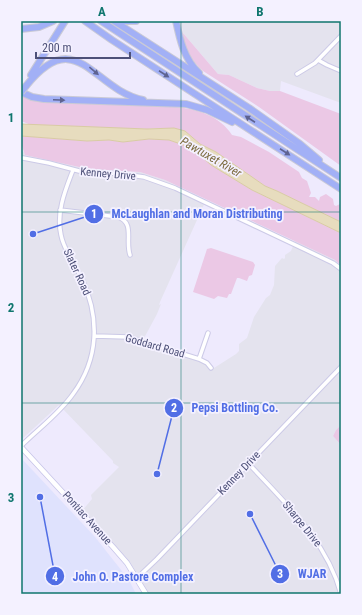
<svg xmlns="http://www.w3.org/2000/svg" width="362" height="615" font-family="'Roboto Condensed',sans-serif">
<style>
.commercial{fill:#dfe2fd}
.industrial{fill:#e4e3ee}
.green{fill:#ebc8e5}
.water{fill:#e7dcbe;stroke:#d9cba4}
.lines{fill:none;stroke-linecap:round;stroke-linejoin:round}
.street-casing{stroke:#cccae7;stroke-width:5.5}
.secondary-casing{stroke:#c7c5e9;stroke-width:6}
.highway-casing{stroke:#cacad6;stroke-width:8}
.street{stroke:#fff;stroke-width:3.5}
.secondary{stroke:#fff;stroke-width:4.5}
.highway{stroke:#a2b0f6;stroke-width:6}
.highway-bridge-casing{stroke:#cacad6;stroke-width:8;stroke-linecap:butt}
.highway-bridge{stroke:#a2b0f6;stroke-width:6}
.oneway{fill:#5e6391}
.grid{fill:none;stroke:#0f766e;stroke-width:1;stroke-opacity:0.55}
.labels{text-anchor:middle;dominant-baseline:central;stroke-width:3.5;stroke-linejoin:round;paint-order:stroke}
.street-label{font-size:11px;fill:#4d5078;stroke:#f4f1ff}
.water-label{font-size:12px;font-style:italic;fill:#7d6d40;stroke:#f4f1ff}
.leader{fill:none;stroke:#516ee5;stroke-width:1.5}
.callout-dot{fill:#516ee5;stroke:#f4f1ff;stroke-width:1.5}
.mark-label{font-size:12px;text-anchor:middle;font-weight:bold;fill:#fff}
.callout-label{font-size:12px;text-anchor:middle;font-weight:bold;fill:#516ee5;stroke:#f4f1ff;stroke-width:3.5;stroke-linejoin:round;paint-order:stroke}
.neatline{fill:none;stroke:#0f766e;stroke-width:1.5}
.grid-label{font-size:13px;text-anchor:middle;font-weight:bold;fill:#0f766e}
</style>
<rect width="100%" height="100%" fill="#eeeafd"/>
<path class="commercial" d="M21 458 95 537 129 580 136 594H21Z"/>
<path class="industrial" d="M181 21H341V103L281 81 280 91H270L257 88 229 75 218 74 183 33Z
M21 150 24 152 26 155 88 169 140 172 165 180 206 200 160 302 159 305 161 304 157 314 143 340 205 361 214 368 236 354 239 351V344L247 338 254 317 266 298 270 295 274 285 275 266 282 258 284 259 285 258V255L291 251 295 241 335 260 341 266V425L336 430 333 436 341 445V594H145L130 568 82 511 92 499 91 495 119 467 113 463V461L59 405 21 440Z"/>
<path class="green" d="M183 33 218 74 229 75 257 88 270 91H280L341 114V166L259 107 203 71C192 61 184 49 183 33Z
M22 97 176 107C197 109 220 116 232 135L241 137 269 152 299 172 302 178 307 181 311 193 309 197H315L319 201 320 197 326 194 333 199 334 205 336 206 340 204 341 205V222L277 191 265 186 216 152 200 144 185 131 163 128 147 129 31 125 21 121V99Z
M21 136 87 141 109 140 123 142 149 139 169 140 192 148 211 165 252 190 341 233V266L335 260 165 180 140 172 88 169 25 155 21 143Z
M211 248 253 262 255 265 252 275 249 276 247 281 239 278H237L231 294H229L227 298 218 296 214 299 193 292 207 249Z
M341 425V445L333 436 336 430Z"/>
<path class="water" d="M21 124 147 129 174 128 185 131 200 144 216 152 265 186 277 191 341 222V233L252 190 211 165 192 148 169 140 149 139 123 142 109 140 87 141 21 136Z"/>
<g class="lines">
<g class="street-casing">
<path id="street" d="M318 60 327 65 341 71
M297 74 315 63 341 36
M23 158 49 163 79 171 123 174 144 177 175 188 306 250 333 263 341 269
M60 210 118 217C135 223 125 240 130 255
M95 336 128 337 199 359 207 363 211 368
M199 359 208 333
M21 446C38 429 59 414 73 394 99 359 100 318 82 279 75 264 64 251 61 235 56 212 65 191 73 170
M249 464C285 503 327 541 341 594
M136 579 157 559 341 367"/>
</g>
<g class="secondary-casing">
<path id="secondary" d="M21 447 113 547 127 563 146 594"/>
</g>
<g class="highway-casing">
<path id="highway" d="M85 21 112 40 341 189
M101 21 341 178
M114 21 249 108 300 144 319 160
M124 21H136
M176 21C180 40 184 59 199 73
M21 29 39 27 53 21
M31 75 65 21
M26 86C77 23 92 89 143 100
M21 92 32 97 44 99 186 104 207 110 232 122"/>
</g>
<use href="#street" class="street"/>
<use href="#secondary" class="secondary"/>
<use href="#highway" class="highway"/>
<g class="highway-bridge-casing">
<path id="highway-bridge" d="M21 92 26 86"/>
</g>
<use href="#highway-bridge" class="highway-bridge"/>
</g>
<defs><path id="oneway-solid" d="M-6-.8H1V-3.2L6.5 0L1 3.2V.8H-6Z"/></defs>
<g class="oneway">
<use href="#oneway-solid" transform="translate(94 71) rotate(40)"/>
<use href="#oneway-solid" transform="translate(164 74) rotate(33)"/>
<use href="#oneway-solid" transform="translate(59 100) rotate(2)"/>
<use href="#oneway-solid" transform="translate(250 119) rotate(-147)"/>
<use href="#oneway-solid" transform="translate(285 152) rotate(33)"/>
</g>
<path class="grid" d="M181 21V594M21 212H341M21 403H341"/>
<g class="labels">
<g class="street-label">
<text transform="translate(108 174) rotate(5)">Kenney Drive</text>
<text transform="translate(77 272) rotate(65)">Slater Road</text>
<text transform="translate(155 346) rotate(16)">Goddard Road</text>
<text transform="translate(239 473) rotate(-46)">Kenney Drive</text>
<text transform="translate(87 518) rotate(48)">Pontiac Avenue</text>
<text transform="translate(302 524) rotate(51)">Sharpe Drive</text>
</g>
<g class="water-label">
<text transform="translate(211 157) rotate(30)">Pawtuxet River</text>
</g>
</g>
<path class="leader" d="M33 234L94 214M157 474L174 408M250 514L280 574M40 497L55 576"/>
<g class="callout-dot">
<circle cx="33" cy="234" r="4"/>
<circle cx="157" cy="474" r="4"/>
<circle cx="250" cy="514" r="4"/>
<circle cx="40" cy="497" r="4"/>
<circle cx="94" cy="214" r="10"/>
<circle cx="174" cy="408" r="10"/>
<circle cx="280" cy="574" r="10"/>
<circle cx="55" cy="576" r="10"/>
</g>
<g class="mark-label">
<text x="94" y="218">1</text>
<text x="174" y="412">2</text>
<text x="280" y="578">3</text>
<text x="55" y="581">4</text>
</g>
<g class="callout-label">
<text x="197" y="218">McLaughlan and Moran Distributing</text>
<text x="235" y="412">Pepsi Bottling Co.</text>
<text x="312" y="578">WJAR</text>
<text x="133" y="581">John O. Pastore Complex</text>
</g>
<rect width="362" height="615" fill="none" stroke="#f4f1ff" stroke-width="44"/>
<path d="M36 52v6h94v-6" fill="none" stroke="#4d5078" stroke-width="2"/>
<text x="42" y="52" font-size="12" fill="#4d5078" stroke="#f4f1ff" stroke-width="3" paint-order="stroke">200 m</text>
<rect x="22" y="22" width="318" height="571" class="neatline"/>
<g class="grid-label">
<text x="102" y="16">A</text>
<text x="260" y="16">B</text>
<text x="11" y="122">1</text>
<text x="11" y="312">2</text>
<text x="11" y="502">3</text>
</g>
</svg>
